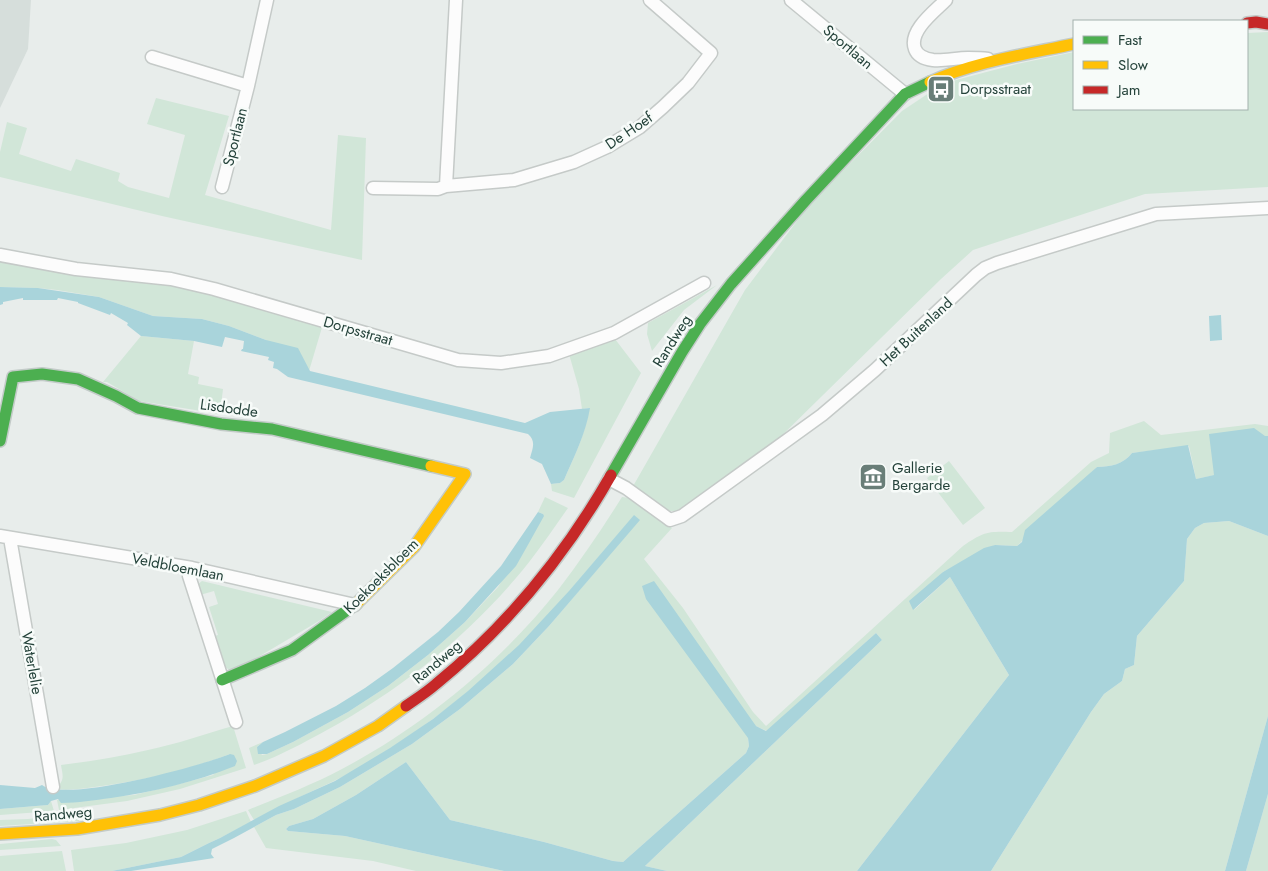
<svg xmlns="http://www.w3.org/2000/svg" width="1268" height="871" font-family="Jost,sans-serif">
<style>
.built{fill:#d6dedb}
.green{fill:#d1e6d8}
.water{fill:#a9d4db}
.lines{fill:none;stroke-linecap:round;stroke-linejoin:round}
.street-casing{stroke:#c5cac8;stroke-width:15}
.fast-casing{stroke:#c3cbc8;stroke-width:14}
.slow-casing{stroke:#c3cbc8;stroke-width:14}
.jam-casing{stroke:#c3cbc8;stroke-width:14}
.street{stroke:#fcfcfc;stroke-width:12}
.fast{stroke:#4caf50;stroke-width:11}
.slow{stroke:#ffc107;stroke-width:11}
.jam{stroke:#c62828;stroke-width:11}
.labels{text-anchor:middle;dominant-baseline:central;stroke-width:5;stroke-linejoin:round;paint-order:stroke}
.street-label{font-size:15px;fill:#24423a;stroke:#f7fbf9}
.poi-label{font-size:15px;fill:#24423a;stroke:#f7fbf9;text-anchor:start}
</style>
<rect width="100%" height="100%" fill="#e8edeb"/>
<path class="built" d="M0 0H31L28 49 0 108Z"/>
<path class="green" d="M1268 32V187L1145 194 973 250 941 279 759 458 681 511H670L656 504 632 488 745 290 809 205 902 111 929 93 956 80 1017 64 1074 52V109H1247V33Z
M156 98 229 116 205 195 331 230 338 135 366 138 362 260 162 216 0 177V152L7 122 27 128 19 154 71 171 76 159 120 173 118 181 128 187 169 198 185 135 147 124Z
M0 260 171 285 323 324 309 371 266 340 229 326 202 319 153 316 99 297 57 290 38 288 0 287Z
M717 285 684 310 652 351 647 334 648 323Z
M141 336 194 341 188 374 199 377 198 384 223 389 220 414 139 401 107 382H103Z
M615 339 641 373 574 498 552 491 551 484 560 483 564 480C574 457 586 433 589 408L582 409 579 389 569 354Z
M1144 421 1161 435 1255 424 1268 426V436H1265L1215 475 1196 479 1189 446 1132 453C1124 464 1110 467 1097 467L1017 546 995 545 943 572 914 610 950 577 1009 675 857 871H667L645 866 882 640 876 633 767 731 756 726 748 738 749 746 746 753 623 862 613 861 544 842 450 820 406 762 356 795 313 819 289 826 286 829 288 831 345 836 504 871H416L373 861 266 848 254 827 276 815 294 809 340 787 412 744 460 709 513 664 549 626 639 520 634 516C596 559 560 605 519 646 480 684 437 718 391 748 374 759 352 773 332 782 306 794 280 806 254 820L248 810C280 797 312 785 342 769 423 726 501 662 558 590 581 560 602 529 622 497L630 498 672 528 644 559 683 608 753 712 766 726 963 546C983 532 988 531 1012 532L1091 462 1109 453 1110 433Z
M949 461 985 508 963 525 927 478Z
M545 497 568 508C551 532 535 556 516 578 463 640 398 691 327 730 303 743 280 756 254 765L249 748 263 742 257 747 262 755 267 754 293 742 348 712 388 686 428 655 465 622 498 587 543 514 538 512Z
M1229 521 1268 536V716L1225 871H991L1091 712 1104 694 1122 681 1125 669 1134 665 1137 636 1184 581 1187 539 1195 528 1204 523Z
M202 581 332 612 319 621 233 672 223 666 214 636 218 635 209 607 218 604 214 591 200 595 197 585Z
M233 726 246 768 180 789 127 801 59 810 57 800 134 795 183 783 213 775 230 754C189 770 145 780 102 786 86 788 71 791 55 789 65 780 63 777 61 765 91 761 120 757 148 750 177 744 205 734 233 726Z
M1268 794V871H1246Z
M51 801 54 811 0 815V809L48 805Z
M246 811 251 822 220 838 209 843 181 857 112 871H74L71 850 126 843 187 830Z
M78 813 79 821 0 826V820L28 819Z
M52 839 56 840 61 846 0 850V844Z
M62 851 66 871H0V856Z"/>
<path class="water" d="M0 287 38 288 99 297 153 316 202 319 229 326 266 340 298 348 310 371 525 423 550 412 590 408C586 433 574 457 564 480L560 483 551 484 542 464 530 458C533 448 536 441 528 434L288 377 277 369 273 368 274 362 268 360 269 357 241 351 242 349H243L244 341 225 337 222 347 194 341 141 336 127 325 128 323 111 313 110 315 78 303V302L58 298 57 300H23V298L3 302V304L0 305Z
M1221 315 1222 340 1210 341 1209 316Z
M1254 428 1265 436H1268V536L1229 521 1204 523 1195 528 1187 539 1184 581 1137 636 1134 665 1125 669 1122 681 1104 694 1091 712 991 871H857L1009 675 950 577 913 610 909 601 943 572 984 548 995 545 1017 546 1022 542 1025 530 1097 467C1110 467 1124 464 1132 453L1188 445 1196 479 1214 475 1209 434Z
M538 512 543 514 544 516 529 543 516 566 465 622 428 655 388 686 348 712 293 742 267 754H258L257 747 263 742 285 732 336 706 365 688 393 668 438 632 459 612 501 566Z
M634 515 640 520 549 626 513 664 460 709 412 744 340 787 294 809 276 815 234 838 212 849 211 854 214 858 131 871H112L181 857 209 843 220 838 279 806 335 781 390 748 433 719 468 691 519 645 569 591Z
M654 581 756 726 766 731 876 633 882 640 645 866 667 871H504L345 836 288 831 286 829 289 826 313 819 356 795 406 762 450 820 544 842 613 861 623 862 746 753 749 746 748 738 646 599 642 586Z
M1268 716V794L1246 871H1225Z
M230 754 234 755 237 761 235 766C195 782 153 792 111 798 94 800 78 803 61 803L58 799 51 801 48 805 0 809V785L35 788 42 785C66 803 200 766 230 754Z"/>
<g class="lines">
<g class="street-casing">
<path id="street" d="M791 0 905 94
M946 0C935 11 908 31 915 49 918 57 925 59 933 60 945 61 956 58 968 58 975 58 981 58 988 59
M152 57 248 86
M446 186 456 0
M222 187 248 86 267 0
M373 188 438 189 446 186 514 180 574 162 607 147 640 127 663 107 688 83 711 53 650 0
M0 255 76 269 171 279 214 289 458 360 501 363 549 356 614 333 704 283
M609 479 626 488 666 517 670 520 682 516 822 415 875 370 976 275 985 268 997 263 1156 214 1268 208
M0 536 192 568 355 605
M10 538 53 787
M192 568 189 576 236 722"/>
</g>
<g class="fast-casing">
<path id="fast" d="M0 441 13 377 42 374 78 379 116 396 138 408 221 424 272 429 431 466
M611 475 682 352 700 324 731 284 806 200 905 94 930 82
M222 680 292 650 357 603"/>
</g>
<g class="slow-casing">
<path id="slow" d="M930 82C973 62 1027 54 1074 44
M357 603 414 547 465 474 431 466
M0 834 77 829 160 815 199 805 255 786 324 756 378 726 406 706"/>
</g>
<g class="jam-casing">
<path id="jam" d="M1247 23 1256 22 1268 24
M406 706C416 699 427 692 436 684 507 626 566 554 611 475"/>
</g>
<use href="#street" class="street"/>
<use href="#fast" class="fast"/>
<use href="#slow" class="slow"/>
<use href="#jam" class="jam"/>
</g>
<defs>
<g id="bus-square" transform="scale(1.4375)"><rect x="-9" y="-9" width="18" height="18" rx="4" fill="#697e78" stroke="#f7fbf9"/><path d="M-5-6H5V4H4V6H2V4H-2V6H-4V4H-5ZM-3.5-4V0h7V-4ZM-3.5 1.2v1.5H-2V1.2ZM2 1.2v1.5H3.5V1.2Z" fill="#fff"/></g>
<g id="museum-square" transform="scale(1.4375)"><rect x="-9" y="-9" width="18" height="18" rx="4" fill="#697e78" stroke="#f7fbf9"/><path d="M0-6L6-3V-2H-6V-3ZM-5-1h2V3h-2ZM-1-1h2V3h-2ZM3-1h2V3H3ZM-6 4H6V6H-6Z" fill="#fff"/></g>
</defs>
<g fill-rule="evenodd">
<use href="#bus-square" x="941" y="89"/>
<use href="#museum-square" x="873" y="477"/>
</g>
<g class="labels">
<g class="street-label">
<text transform="translate(848 47) rotate(40)">Sportlaan</text>
<text transform="translate(629 131) rotate(-34)">De Hoef</text>
<text transform="translate(235 137) rotate(-76)">Sportlaan</text>
<text transform="translate(358 331) rotate(16)">Dorpsstraat</text>
<text transform="translate(916 332) rotate(-43)">Het Buitenland</text>
<text transform="translate(672 341) rotate(-58)">Randweg</text>
<text transform="translate(229 408) rotate(8)">Lisdodde</text>
<text transform="translate(178 567) rotate(11)">Veldbloemlaan</text>
<text transform="translate(381 576) rotate(-45)">Koekoeksbloem</text>
<text transform="translate(437 662) rotate(-40)">Randweg</text>
<text transform="translate(32 663) rotate(80)">Waterlelie</text>
<text transform="translate(63 814) rotate(-5)">Randweg</text>
</g>
<g class="poi-label">
<text x="960" y="89">Dorpsstraat</text>
<text x="892" y="468">Gallerie<tspan x="892" dy="17">Bergarde</tspan></text>
</g>
</g>
<rect x="1073" y="20" width="175" height="90" fill="#f7fbf9" stroke="#a3b1ad"/>
<rect x="1083" y="36" width="25" height="8" fill="#4caf50" stroke="#a3b1ad"/>
<text x="1118" y="45" font-size="15" fill="#24423a">Fast</text>
<rect x="1083" y="61" width="25" height="8" fill="#ffc107" stroke="#a3b1ad"/>
<text x="1118" y="70" font-size="15" fill="#24423a">Slow</text>
<rect x="1083" y="86" width="25" height="8" fill="#c62828" stroke="#a3b1ad"/>
<text x="1118" y="95" font-size="15" fill="#24423a">Jam</text>
</svg>
